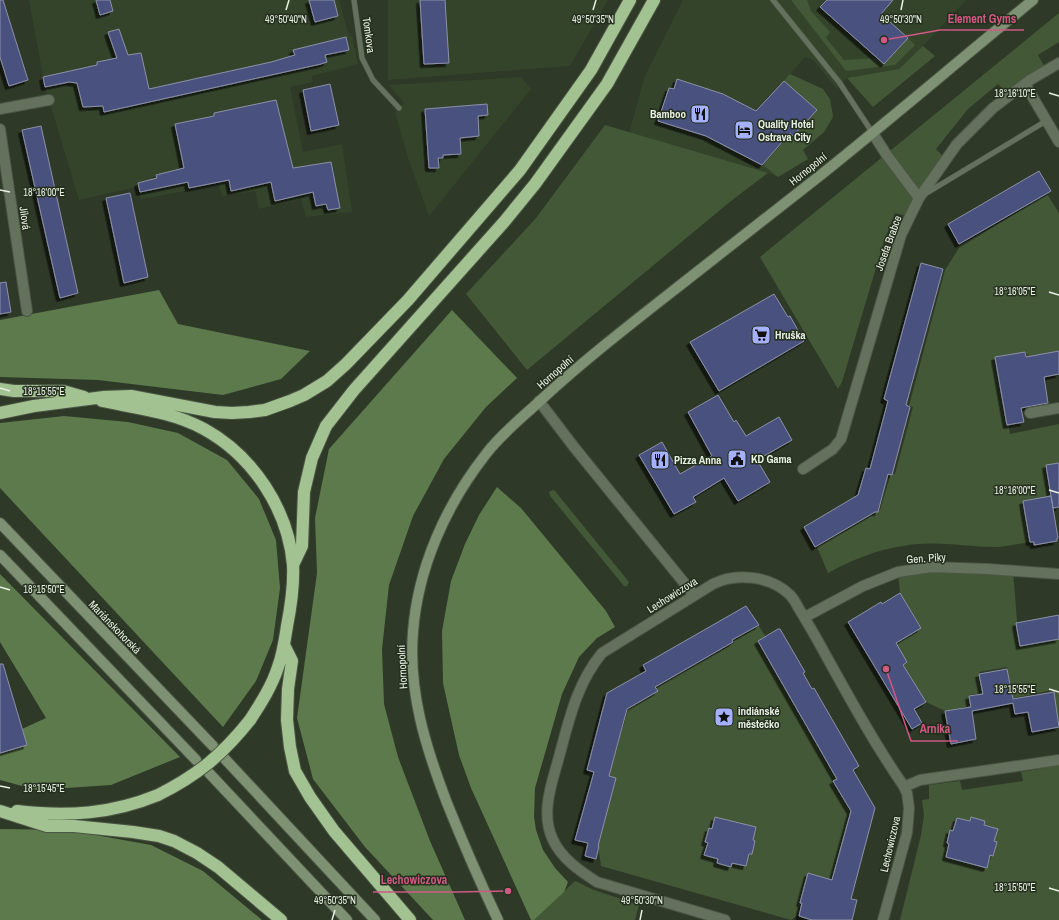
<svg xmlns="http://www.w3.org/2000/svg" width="1059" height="920" font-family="'Archivo Narrow',sans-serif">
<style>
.built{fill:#34442b}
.green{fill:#435837}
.forest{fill:#5d7a4d}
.building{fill:#4a517e;stroke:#8c91a8;filter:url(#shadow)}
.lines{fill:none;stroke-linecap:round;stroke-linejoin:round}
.lane-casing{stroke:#4c5645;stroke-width:6}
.street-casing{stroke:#4c5645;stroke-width:12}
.secondary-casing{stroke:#4c5645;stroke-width:12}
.highway-casing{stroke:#4c5645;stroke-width:14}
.lane{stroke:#64715d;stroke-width:5}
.street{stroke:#64715d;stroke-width:10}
.secondary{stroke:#7e9273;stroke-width:10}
.highway{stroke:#a3c292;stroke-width:12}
.highway-bridge-casing{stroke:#4c5645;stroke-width:14;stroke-linecap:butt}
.highway-bridge{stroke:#a3c292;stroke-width:12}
.ticks{fill:none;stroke:#e9f1e5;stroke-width:1.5}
.labels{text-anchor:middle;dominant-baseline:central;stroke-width:3;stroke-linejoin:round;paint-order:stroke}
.street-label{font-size:11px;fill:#e9f1e5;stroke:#242f1d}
.poi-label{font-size:11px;font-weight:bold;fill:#e9f1e5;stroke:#242f1d;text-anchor:start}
.ticks-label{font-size:10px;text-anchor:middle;fill:#e9f1e5;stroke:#242f1d;stroke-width:3;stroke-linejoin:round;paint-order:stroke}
.leader{fill:none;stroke:#ce5984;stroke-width:1.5}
.callout-dot{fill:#ce5984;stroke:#242f1d;stroke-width:1.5}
.callout-label{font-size:12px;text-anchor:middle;font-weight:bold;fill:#ce5984;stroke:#242f1d;stroke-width:3;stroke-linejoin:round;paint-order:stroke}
</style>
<defs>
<filter id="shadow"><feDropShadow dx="-3.5" dy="3.5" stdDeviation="0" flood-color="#0009"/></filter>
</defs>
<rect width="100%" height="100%" fill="#2e3927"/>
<path class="built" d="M29 0H339L349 36 352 35 358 64 312 76V82L290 87 303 152 342 144 352 212 306 217 301 199 259 209 255 191 222 196 219 185 141 199 137 187 79 200 45 87Z
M388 0H608L570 66 388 80Z
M683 0H966L923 46 899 69 847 78 837 89 813 60 805 57 790 74 823 89 830 99 833 117 824 132 803 150 808 159 778 177 768 173 629 134 644 78Z
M521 77 531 89 429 216 408 158 395 112 404 103 389 85Z"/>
<path class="green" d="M791 0H807L811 11 830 32 826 38 844 60 877 58 884 64 908 38 915 45 895 65 846 71Z
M1059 13V42L1038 55 1047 71 1010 96 998 84 968 109 936 149 946 159 910 217 895 213 884 241 842 382 838 389 760 257Z
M923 46 935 56 873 107 847 78 899 69Z
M790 74 823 89 830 99 832 110 833 117 824 132 803 150 808 159 778 177 763 165 790 134 794 137 816 110 783 82Z
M605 125 768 173 731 201 527 370 466 294 536 218Z
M1047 194 1059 213V352L1030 366 1027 353 998 358 1010 434 1059 424V463L1052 496 1025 501 1032 542C1020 543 1007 547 995 547 965 547 934 540 903 546 876 550 852 560 828 573L817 547 880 510 891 473 895 474 913 407 909 406 945 270 959 248Z
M553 490 555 491 629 582 627 586H624L550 496 549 492Z
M1013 571 1017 621 1021 644 1059 638V722L1053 690 1013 698 1007 667 979 672 983 693 969 695 971 706 945 711 926 702 903 665 907 662 901 652 890 642 899 641 921 627 900 593 898 572Z
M759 626 766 637 758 642 837 779 833 781 851 812 833 880 808 873 797 916 791 920 601 866 598 846 609 776 628 709 658 691 656 687 734 643 733 641Z
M1059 763V920H900L921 835 924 816 922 800 929 799V785L960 781 962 790 1023 781 1021 772 1044 768Z
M575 881 594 890 639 905 635 920H534Z"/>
<path class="forest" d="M159 290 178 324 310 351 281 379 223 395 98 380 0 377V320Z
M452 310 517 378 486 407 444 459 413 516 389 585 382 649 384 704 398 757 430 841 465 920H433L365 847 313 779 297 718 317 573 315 518 329 449Z
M64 416 128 422 178 433 227 460 259 499 276 540 280 588 273 640 256 681 223 727 0 488V423Z
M497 487 521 508 606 611 615 627 597 638 579 657 562 694 535 788 534 817 536 830 543 850 555 868 568 882 564 892 534 920H531L471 788 459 755 443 683 442 631 451 581 465 544 479 515Z
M0 574 180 757 111 785 37 790 0 780V739L46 718 0 642Z
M0 829 68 830 151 845 203 871 262 920H0Z"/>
<path class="building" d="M0 0H3L28 80 9 86 0 57Z
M96 0H110L113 11 100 15Z
M309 0H334L338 16 315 22Z
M420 0H445L449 63 424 64Z
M827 0H893L881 14 908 38 884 64 820 7Z
M119 29 128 55 141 53 149 89 271 62 295 55 293 50 346 37 349 50 325 55 327 62 321 64 104 112 103 106 83 107 77 83 69 82 45 87 43 77 97 65V62L117 58 108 32Z
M677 79 723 94 756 111 784 81 817 110 793 136 790 133 762 165 706 136 658 121 669 88 674 89Z
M330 84 339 125 311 131 303 90Z
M276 100 293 168 331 162 340 208 328 210 326 204 316 206 313 192 275 201 271 182 231 191 229 180 189 188 188 182 140 192 138 183 157 178 156 175 184 168 175 124 214 116V113Z
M487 104 488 115 478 116 479 136 460 138 461 154 443 155V158H438L439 168H429L425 109Z
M41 126 78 293 60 298 22 130Z
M1039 171 1051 191 959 244 948 224Z
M130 193 148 277 124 283 106 198Z
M921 263 943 269 906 405 910 407 892 475 888 474 878 512H875L815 547 804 527 858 495 866 468 870 469 888 401 884 399Z
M6 282 11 312 0 314V283Z
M774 294 788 317 790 316 804 341 719 391 690 342Z
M1059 351V374L1044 377 1048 403 1021 408 1024 422 1007 425 995 357 1025 352 1026 357Z
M718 395 734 422 736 420 746 436 779 417 792 440 757 460 770 482 738 501 724 478 693 497 696 502 674 514 639 455 662 442 680 474 712 456 688 412Z
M1059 463V507L1053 508 1046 465Z
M1051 496 1058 538H1057V541L1034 545V542H1030L1023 501Z
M900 593 921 628 896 643 907 662 903 665 926 702 914 709 922 723 912 729 848 622 881 602 882 604Z
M746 606 759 625 732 640 733 642 655 687 658 691 627 709 609 776 616 778 598 846H599L596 859 585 856 588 843 575 840 594 772 587 770 607 693 646 671 643 665Z
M1059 615V639L1020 646 1016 623Z
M778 629H780L805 672 803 673 812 689 814 688 859 766 853 770 875 808 851 899 857 900 852 920H812L799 916 802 903H800L808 873 832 880 851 811 833 781 837 779 758 641Z
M0 664H3L27 745 0 753Z
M1007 669 1013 699 1054 692 1059 727 1032 732 1028 712 1015 714 1013 703 972 711 976 739 951 744 945 711 971 707 969 696 983 694 979 674Z
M715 817 756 827 753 840 755 841 752 854H749L746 866 732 863 731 867 717 863 718 859 704 855 708 843 705 842 709 828 712 829Z
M971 817 985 821 984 825 998 829 994 841 997 842 993 856 990 855 987 868 946 857 949 844 947 843 950 830 953 831 957 818 970 821Z"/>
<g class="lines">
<g class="lane-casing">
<path id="lane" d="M354 0 362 58 373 80 399 108
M773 0 839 82 872 132
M925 194 1046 121"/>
</g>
<g class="street-casing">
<path id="street" d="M1025 84 1059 142
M0 109 49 100
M0 129 27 311
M872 132 886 154 919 198
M539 401 574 447 694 595
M1030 413 1059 408
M803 469 833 449 841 439 901 235 919 198 957 144 993 108 1030 80 1059 63
M805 617 863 586 898 572 931 567 988 569 1059 574
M904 787 920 780 1059 760
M725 920 597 882C580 871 562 859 553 840 540 813 552 783 559 757 569 720 577 683 602 653L713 584C736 572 771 576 790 595 793 598 796 603 798 607 807 622 816 637 824 652 849 697 874 743 903 785L907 793 909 808 907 833 883 920"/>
</g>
<g class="secondary-casing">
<path id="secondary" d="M0 523 213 746
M0 555 196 760
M225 759 375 920
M209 773 347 920
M498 920C480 882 463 843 447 803 426 748 408 692 413 632 418 567 446 505 486 454 502 433 523 417 542 399 591 354 645 313 697 272 739 239 780 207 822 174 893 117 962 58 1033 0"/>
</g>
<g class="highway-casing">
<path id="highway" d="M0 389 14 391H63L84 397
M102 401C135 408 173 412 204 429 253 456 288 509 293 565 294 586 291 606 287 626 285 639 283 654 278 667 272 686 261 703 250 720
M0 413 34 406 104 397 131 396 215 412 232 413 249 412 265 410 290 401 304 395 327 381 346 364 408 300 520 170 591 70 630 0
M293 565 302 546 304 492 312 458 326 426 354 390 504 222 535 184 607 84 654 0
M284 645 292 661 288 689 287 720 290 747 295 771 310 797 334 831 410 920
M0 811 47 826H74L133 832 159 836 174 841 197 853 218 867 281 920
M17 811C67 817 112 814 158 795"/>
</g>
<use href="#lane" class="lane"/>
<use href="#street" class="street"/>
<use href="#secondary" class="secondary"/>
<use href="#highway" class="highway"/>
<g class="highway-bridge-casing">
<path id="highway-bridge" d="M158 795C198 775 222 755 250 720"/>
</g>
<use href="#highway-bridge" class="highway-bridge"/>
</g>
<path class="ticks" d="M286 10 289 0M593 10 596 0M901 10 903 0M1049 93 1059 96M0 190 10 192M1049 292 1059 295M0 388 10 391M1049 490 1059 493M0 587 10 590M1049 689 1059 692M0 786 10 788M1049 888 1059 891M332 920 335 910M640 920 642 910"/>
<defs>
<g id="restaurant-square" transform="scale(1)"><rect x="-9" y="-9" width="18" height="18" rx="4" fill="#a5b1fc" stroke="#242f1d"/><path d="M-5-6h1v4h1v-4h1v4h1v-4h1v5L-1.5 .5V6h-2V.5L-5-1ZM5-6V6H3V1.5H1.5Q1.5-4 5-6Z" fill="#111"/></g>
<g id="hotel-square" transform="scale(1)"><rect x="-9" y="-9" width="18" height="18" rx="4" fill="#a5b1fc" stroke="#242f1d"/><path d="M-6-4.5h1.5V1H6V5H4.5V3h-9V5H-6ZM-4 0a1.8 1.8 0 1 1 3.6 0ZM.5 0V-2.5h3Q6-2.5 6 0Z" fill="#111"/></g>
<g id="supermarket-square" transform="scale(1)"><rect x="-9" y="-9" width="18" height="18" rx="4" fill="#a5b1fc" stroke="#242f1d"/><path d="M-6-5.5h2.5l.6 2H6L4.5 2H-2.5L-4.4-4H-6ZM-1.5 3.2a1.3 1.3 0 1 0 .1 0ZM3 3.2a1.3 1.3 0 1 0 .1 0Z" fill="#111"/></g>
<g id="civic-square" transform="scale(1)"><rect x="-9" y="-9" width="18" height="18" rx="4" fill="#a5b1fc" stroke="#242f1d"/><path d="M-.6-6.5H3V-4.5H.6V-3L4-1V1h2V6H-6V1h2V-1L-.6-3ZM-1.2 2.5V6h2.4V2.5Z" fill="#111"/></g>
<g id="sight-square" transform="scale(1)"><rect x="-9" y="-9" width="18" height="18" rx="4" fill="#a5b1fc" stroke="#242f1d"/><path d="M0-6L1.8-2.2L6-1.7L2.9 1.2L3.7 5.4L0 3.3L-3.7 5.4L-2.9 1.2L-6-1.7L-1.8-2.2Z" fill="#111"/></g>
</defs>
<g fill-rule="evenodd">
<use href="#restaurant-square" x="700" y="114"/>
<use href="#hotel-square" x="744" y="130"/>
<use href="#supermarket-square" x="761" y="335"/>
<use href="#civic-square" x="737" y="459"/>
<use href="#restaurant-square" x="660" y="460"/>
<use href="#sight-square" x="724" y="717"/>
</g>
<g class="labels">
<g class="street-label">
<text transform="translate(369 35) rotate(82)">Tomkova</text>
<text transform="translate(808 169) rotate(-39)">Hornopolní</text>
<text transform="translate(25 218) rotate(82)">Jílová</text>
<text transform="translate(888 243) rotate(-70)">Josefa Brabce</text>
<text transform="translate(555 372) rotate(-41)">Hornopolní</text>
<text transform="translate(926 558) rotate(-4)">Gen. Píky</text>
<text transform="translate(672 595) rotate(-32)">Lechowiczova</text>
<text transform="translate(115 627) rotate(46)">Mariánskohorská</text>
<text transform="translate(402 667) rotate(-93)">Hornopolní</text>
<text transform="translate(890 844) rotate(-77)">Lechowiczova</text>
</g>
<g class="poi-label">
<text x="686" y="114" text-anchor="end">Bamboo</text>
<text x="758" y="124">Quality Hotel<tspan x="758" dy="13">Ostrava City</tspan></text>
<text x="775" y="335">Hruška</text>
<text x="751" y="459">KD Gama</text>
<text x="674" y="460">Pizza Anna</text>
<text x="738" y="711">indiánské<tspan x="738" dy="13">městečko</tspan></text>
</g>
</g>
<g class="ticks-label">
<text x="286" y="23">49°50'40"N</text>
<text x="593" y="23">49°50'35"N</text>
<text x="901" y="23">49°50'30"N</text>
<text x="1015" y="97">18°16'10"E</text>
<text x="44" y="196">18°16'00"E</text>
<text x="1015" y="295">18°16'05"E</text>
<text x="44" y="395">18°15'55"E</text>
<text x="1015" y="494">18°16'00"E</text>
<text x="44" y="593">18°15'50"E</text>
<text x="1015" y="693">18°15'55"E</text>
<text x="44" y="792">18°15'45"E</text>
<text x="1015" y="891">18°15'50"E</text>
<text x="335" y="904">49°50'35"N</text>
<text x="642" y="904">49°50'30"N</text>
</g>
<path class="leader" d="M884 40L940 30H1024M886 669L911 741H958M508 891L456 892H373"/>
<g class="callout-dot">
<circle cx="884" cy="40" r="4"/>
<circle cx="886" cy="669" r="4"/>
<circle cx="508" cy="891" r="4"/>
</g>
<g class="callout-label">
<text x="982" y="23">Element Gyms</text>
<text x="935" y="733">Arnika</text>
<text x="414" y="884">Lechowiczova</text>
</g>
</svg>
